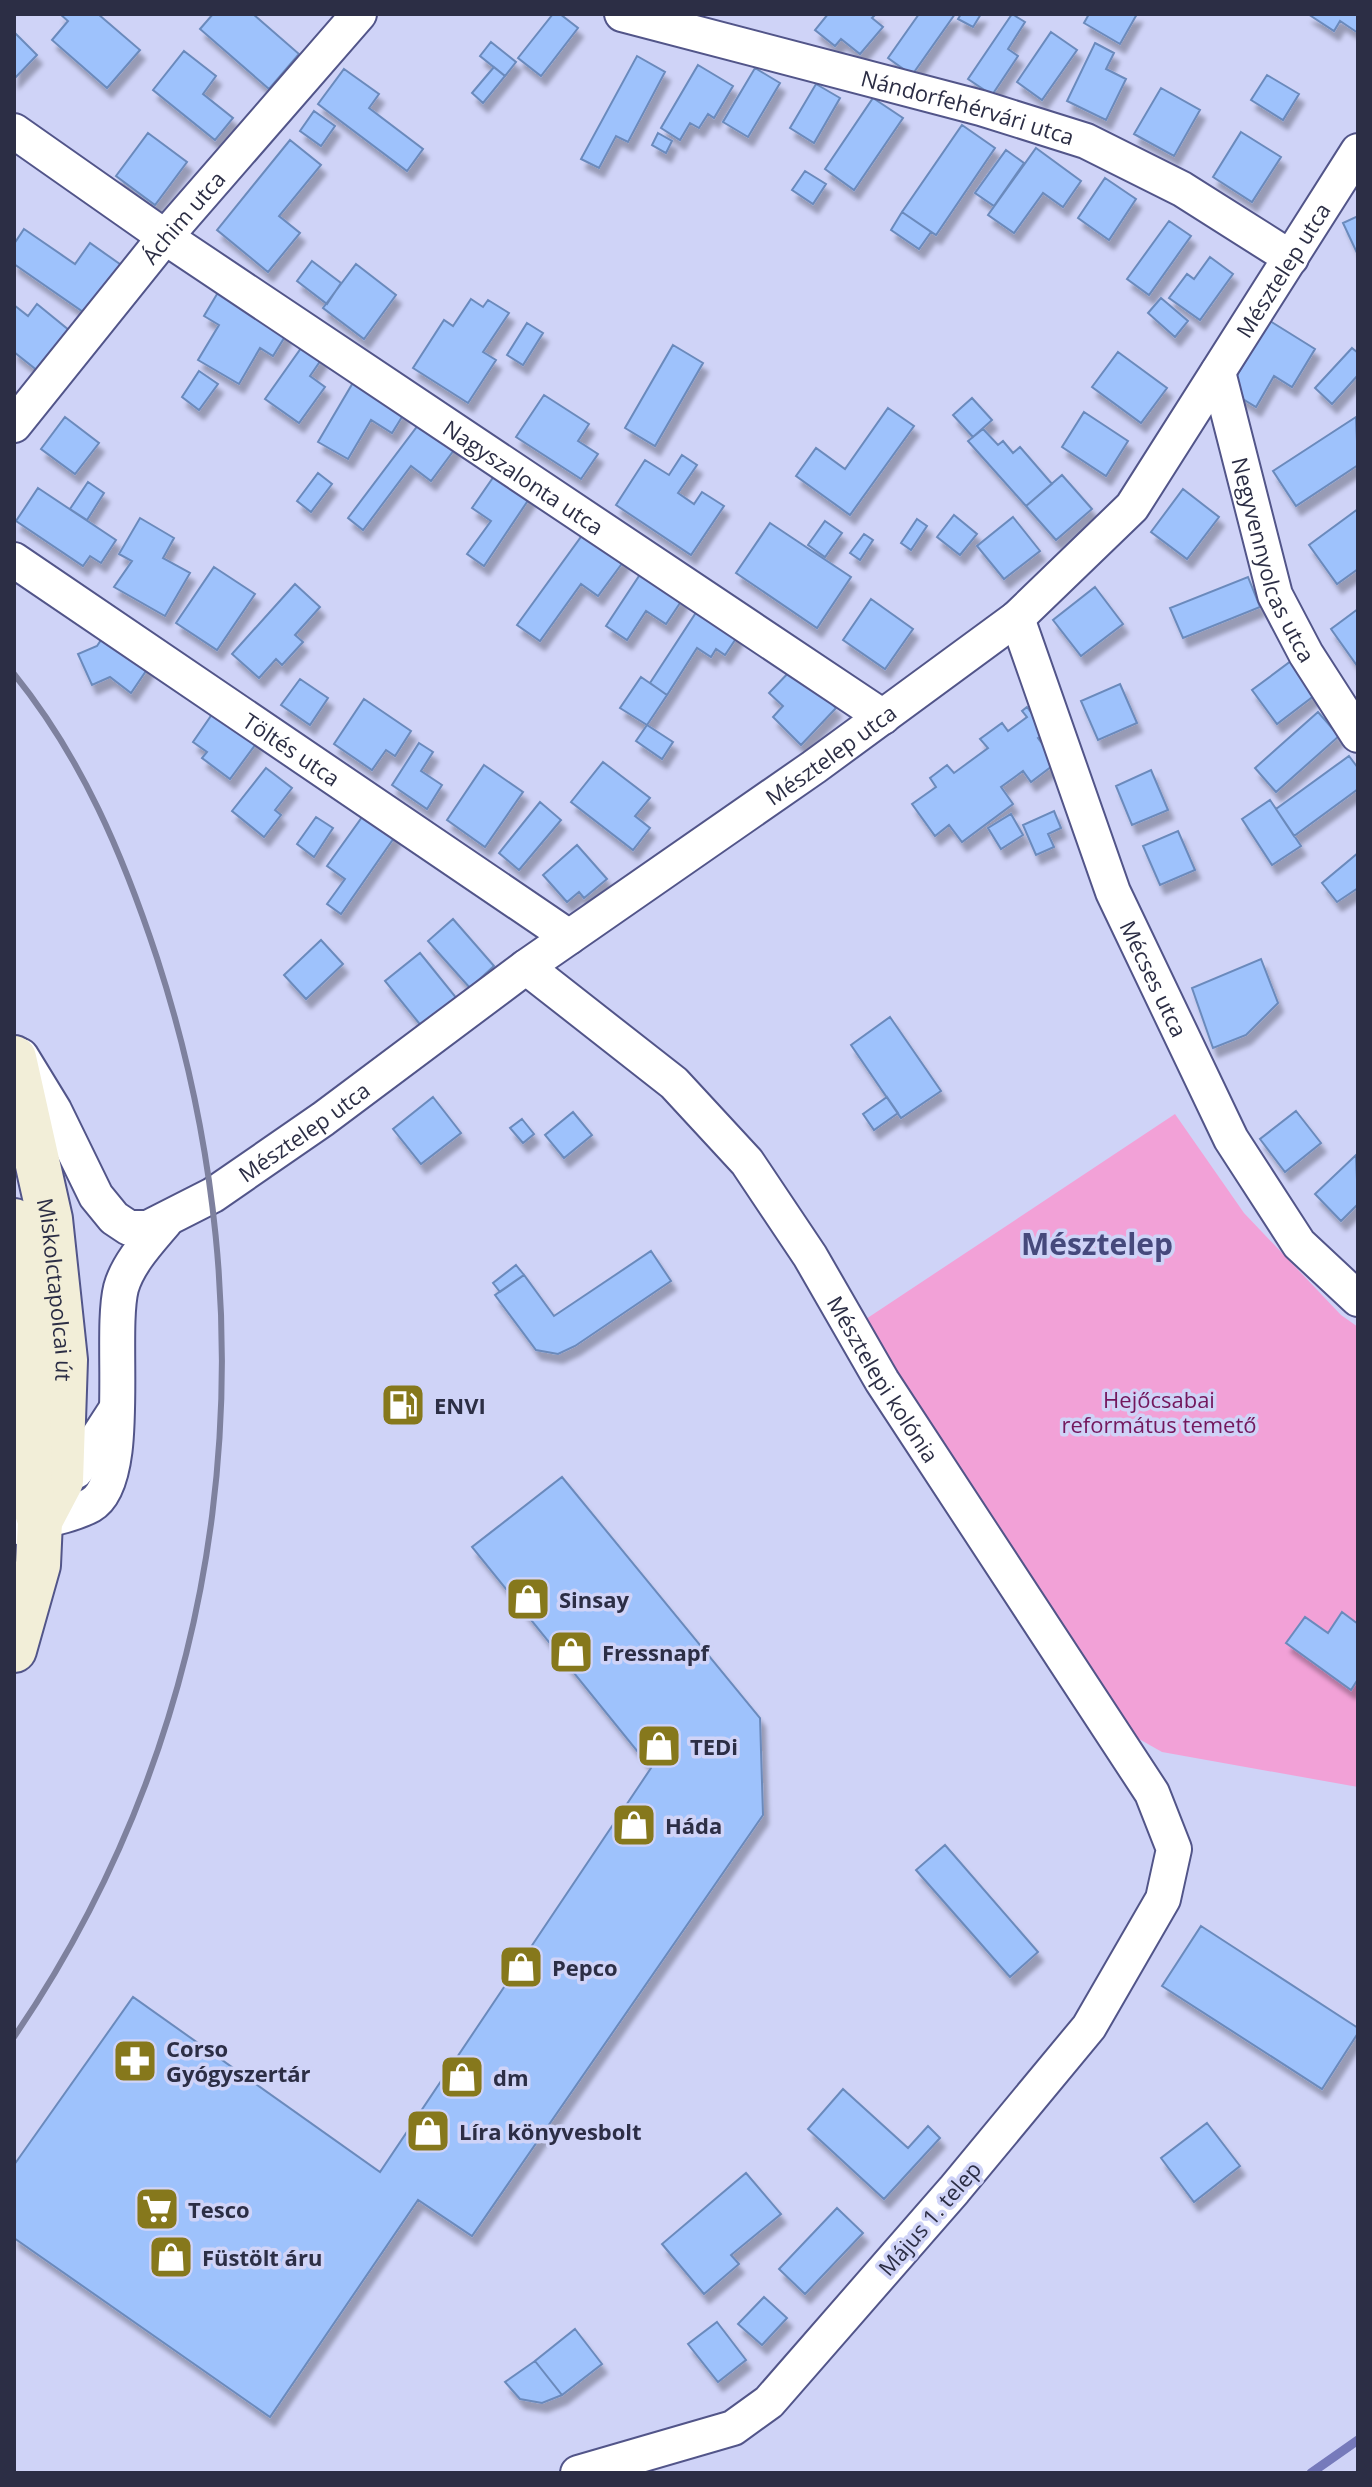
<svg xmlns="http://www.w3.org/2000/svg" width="1372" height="2487" font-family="'Open Sans',sans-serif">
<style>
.green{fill:#f2a1d7}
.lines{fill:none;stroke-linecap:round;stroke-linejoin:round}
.stream{stroke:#767abb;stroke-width:9}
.building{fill:#9ec2fc;stroke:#6b8abc;stroke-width:2;filter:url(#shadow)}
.street-casing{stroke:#525589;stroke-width:38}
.secondary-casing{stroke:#525589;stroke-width:48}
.street{stroke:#fff;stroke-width:34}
.secondary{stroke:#f2eed8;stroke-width:44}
.rail{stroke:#7e819e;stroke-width:6}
.labels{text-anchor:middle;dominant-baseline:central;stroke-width:7;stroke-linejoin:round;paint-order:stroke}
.street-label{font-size:22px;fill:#2c2e45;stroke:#cfd3f7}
.park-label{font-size:22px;fill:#73175d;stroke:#cfd3f7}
.poi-label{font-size:22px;font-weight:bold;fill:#2c2e45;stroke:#cfd3f7;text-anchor:start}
.district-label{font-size:30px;font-weight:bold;fill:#46497c;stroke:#cfd3f7}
</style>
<defs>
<filter id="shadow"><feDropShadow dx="5" dy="9" stdDeviation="2" flood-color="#0004"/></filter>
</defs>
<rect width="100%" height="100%" fill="#cfd3f7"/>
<path class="green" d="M1175 1114 1244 1213 1341 1315 1358 1327V1787L1162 1752 1132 1735 863 1321Z"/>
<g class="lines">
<path class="stream" d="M1311 2473 1358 2440"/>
</g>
<path class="building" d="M60 14H98L140 50 107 88 52 40 68 21Z
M213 14H253L299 54 269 89 200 29Z
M553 14H560L578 28 541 76 518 58Z
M828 14H876L872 18 883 27 860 54 841 39 835 46 815 30Z
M919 14H955L912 75 888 58Z
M961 14H981L973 27 958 19Z
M1012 14 1025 22 1008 49 1018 56 992 95 968 79Z
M1089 14H1137L1120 44 1084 23Z
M1308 14H1358V33L1340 21 1334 31Z
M14 32 37 55 14 79Z
M1051 32 1077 50 1042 100 1017 82Z
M491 42 516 62 505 76 480 56Z
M1095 43 1114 53 1106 69 1126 79 1106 120 1067 101Z
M184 51 216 76 203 94 233 118 215 140 153 90Z
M637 56 665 72 628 142 616 136 599 168 581 159Z
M698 65 733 86 714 118 708 114 699 128 690 123 680 140 661 128Z
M494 67 505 76 483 103 472 93Z
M755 68 780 83 748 137 723 122Z
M344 69 379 94 369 108 423 149 407 171 318 104Z
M1267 75 1299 94 1283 120 1251 100Z
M816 84 840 98 814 143 790 128Z
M1161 88 1200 110 1174 156 1134 134Z
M873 98 903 118 854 190 825 169Z
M314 111 335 126 321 146 300 131Z
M962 125 995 148 936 235 902 212Z
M1241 132 1281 157 1252 202 1213 177Z
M148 133 187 162 155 205 116 176Z
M658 133 672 141 666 153 652 145Z
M290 140 321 165 279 216 300 233 268 272 217 230Z
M1036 148 1081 181 1063 207 1043 193 1014 233 988 215Z
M1006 150 1024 163 994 206 975 193Z
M805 171 826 184 813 204 792 190Z
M1105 178 1136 199 1109 240 1078 218Z
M902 212 931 232 919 249 891 230Z
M1358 216V255L1343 223Z
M1169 221 1191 236 1149 295 1127 279Z
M24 229 75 264 90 243 124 267 89 316 14 264V244Z
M1210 257 1233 274 1200 320 1169 298 1187 274 1194 279Z
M312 261 341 283 327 304 297 281Z
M356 264 396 295 364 339 323 308Z
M220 289 289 330 273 356 260 348 239 384 198 360 219 325 204 316Z
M1161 298 1188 321 1175 337 1148 313Z
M471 299 483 307 488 300 509 313 483 352 496 360 468 403 413 368 444 320 453 326Z
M37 304 70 331 38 371 14 352V305L28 316Z
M1270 321 1315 349 1292 387 1274 376 1256 407 1228 390Z
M527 323 543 333 523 365 507 355Z
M304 344 323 357 310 376 325 387 299 423 265 399Z
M673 345 703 363 655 446 625 428Z
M1352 348 1358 353V375L1332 404 1315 388Z
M1118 352 1167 388 1141 423 1092 387Z
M199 371 218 384 199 410 182 397Z
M354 381 405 412 392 433 371 420 348 459 318 442Z
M544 395 589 424 578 441 598 454 581 479 516 437Z
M972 398 992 420 973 437 953 415Z
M888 408 914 426 850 515 796 476 816 448 845 469Z
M1084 412 1128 441 1106 476 1062 447Z
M65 417 99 443 75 474 41 449Z
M1356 417 1358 465 1296 506 1273 471Z
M422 420 457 446 431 481 411 466 363 530 348 518Z
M983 429 998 445 1003 441 1013 453 1020 447 1052 484 1026 506 968 441Z
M682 455 697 465 678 493 694 504 702 492 724 506 691 555 616 505 645 460 669 475Z
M499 469 533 493 484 566 467 554 491 521 472 508Z
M318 473 332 484 311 512 297 501Z
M1062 475 1092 509 1056 540 1026 506Z
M88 482 104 493 87 520 70 509Z
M38 488 116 540 101 563 90 556 83 566 16 521Z
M1183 489 1219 517 1187 559 1151 532Z
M1358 509V569L1337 584 1309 545Z
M954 515 977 534 960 555 937 537Z
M1013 517 1040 551 1004 579 977 546Z
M140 518 174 538 163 558 190 573 165 616 114 587 132 561 119 554Z
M917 519 927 526 911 550 901 543Z
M825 521 842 533 825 557 808 545Z
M770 523 851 577 817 628 736 573Z
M586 530 626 558 598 596 581 584 540 641 517 625Z
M864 534 873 540 860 560 850 553Z
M214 567 255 594 217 650 176 623Z
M643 570 684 597 666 624 646 611 627 640 606 626Z
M1248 577 1260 607 1183 638 1170 608Z
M295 584 320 607 295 635 303 642 282 665 276 659 259 678 232 654Z
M1095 587 1123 624 1081 656 1053 620Z
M871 599 913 629 885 669 843 640Z
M701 605 741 631 725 655 716 649 711 657 697 648 667 695 650 683Z
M1358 609V667L1331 629Z
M105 634 150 665 131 693 110 677 92 685 78 654 97 646Z
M1291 661 1315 695 1277 724 1252 690Z
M794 667 836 708 801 745 773 717 783 706 769 693Z
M641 677 667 695 647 725 620 708Z
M300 679 328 698 310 725 281 705Z
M1120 684 1137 723 1098 740 1081 701Z
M364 699 411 731 395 756 386 750 372 770 334 744Z
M1027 707 1046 733 1038 738 1056 763 1031 782 1023 771 1001 787 1013 804 962 842 949 825 935 836 912 804 936 787 930 778 947 765 954 773 988 748 980 739 1002 723 1008 731 1027 717 1022 711Z
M215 710 258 741 230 779 202 758 207 752 193 742Z
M1318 712 1339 736 1276 792 1255 768Z
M647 725 673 742 662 759 636 741Z
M419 743 433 752 421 771 442 785 427 809 392 785Z
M1349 756 1358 768V789L1294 836 1276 809Z
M603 762 650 798 635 816 650 828 633 850 571 802Z
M484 765 523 792 485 847 447 820Z
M266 768 292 788 275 810 281 815 264 837 232 811Z
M1151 770 1168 810 1132 825 1116 786Z
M1270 800 1301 846 1272 865 1242 819Z
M540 802 561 820 519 870 499 853Z
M1054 811 1061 828 1048 834 1054 847 1036 855 1023 825Z
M365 813 396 835 341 914 327 904 345 879 327 866Z
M1011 814 1023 835 1001 849 988 828Z
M316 817 333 828 314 857 297 844Z
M1178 831 1195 870 1160 885 1143 846Z
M577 845 607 879 584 898 579 892 567 902 543 875Z
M1358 853V888L1337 902 1322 883Z
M453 919 494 966 470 988 428 941Z
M321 940 343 964 306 999 284 975Z
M420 953 462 1005 427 1033 385 981Z
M1261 959 1278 1003 1246 1035 1213 1048 1192 988Z
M890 1017 941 1091 901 1118 851 1045Z
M433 1097 461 1133 421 1164 393 1129Z
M887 1097 898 1113 874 1130 863 1114Z
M1296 1111 1321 1143 1285 1172 1260 1139Z
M573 1112 592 1135 564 1158 545 1135Z
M522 1119 534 1134 523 1143 510 1128Z
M1356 1155 1358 1204 1341 1221 1315 1194Z
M651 1251 671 1281 575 1346 558 1354 536 1350 495 1295 524 1275 554 1316Z
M516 1265 524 1275 500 1292 493 1283Z
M562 1477 760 1718 763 1815 472 2236 418 2200 270 2417 14 2238V2165L133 1997 380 2172 651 1768 472 1547Z
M1342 1612 1358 1624V1679L1351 1690 1286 1643 1305 1617 1328 1633Z
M945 1845 1038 1952 1010 1977 916 1870Z
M1201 1926 1358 2028V2033L1322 2089 1162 1986Z
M843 2089 908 2148 928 2126 940 2138 884 2199 808 2129Z
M1207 2123 1240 2166 1194 2202 1161 2158Z
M746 2173 781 2214 731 2255 739 2264 704 2294 662 2244Z
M837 2208 863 2233 805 2294 779 2269Z
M764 2297 787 2318 762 2345 738 2324Z
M717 2322 746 2360 718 2382 688 2344Z
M575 2329 602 2364 562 2395 535 2361Z
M535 2361 562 2395 542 2403 520 2399 505 2382Z"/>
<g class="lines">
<g class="street-casing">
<g id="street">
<path id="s1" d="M622 14 981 108 1086 141 1182 189 1291 258"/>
<path id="s2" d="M14 131 165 237 883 717"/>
<path id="s3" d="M1218 372 1275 595 1306 654 1358 735"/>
<path id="s4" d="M14 425 165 237 359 14"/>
<path id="s5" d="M14 560 569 937"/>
<path id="s6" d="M1017 618 1113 892 1231 1139 1299 1244 1358 1299"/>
<path id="s7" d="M526 967 674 1083 747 1162 810 1256 882 1381 1152 1793 1174 1849 1163 1899 1089 2027 954 2190 769 2402 733 2428 578 2473"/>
<path id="s8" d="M21 1056 54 1110 96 1196 114 1218 129 1228H148L213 1195 323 1119 526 967 814 767 1017 618 1132 507 1358 151"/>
<path d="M49 1485 76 1471 115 1411"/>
<path d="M14 1527C38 1521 69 1517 91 1505 133 1481 109 1336 121 1288 128 1263 149 1241 165 1222"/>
</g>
</g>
<g class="secondary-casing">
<g id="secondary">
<path id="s9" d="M14 1058 50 1219 65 1360 61 1481 40 1521"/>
<path d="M14 1221 27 1334 30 1490 40 1521 38 1565 14 1650"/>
</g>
</g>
<use href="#street" class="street"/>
<use href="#secondary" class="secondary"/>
<path class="rail" d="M14 674C82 758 123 855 157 958 276 1324 233 1716 14 2037"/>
</g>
<defs>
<g id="fuel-square" transform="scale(2.3)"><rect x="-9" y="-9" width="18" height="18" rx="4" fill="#86781c" stroke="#cfd3f7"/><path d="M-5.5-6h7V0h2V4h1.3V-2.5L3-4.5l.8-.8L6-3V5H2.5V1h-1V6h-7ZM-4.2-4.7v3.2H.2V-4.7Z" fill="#fff"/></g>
<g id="shop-square" transform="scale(2.3)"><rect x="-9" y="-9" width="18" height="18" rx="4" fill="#86781c" stroke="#cfd3f7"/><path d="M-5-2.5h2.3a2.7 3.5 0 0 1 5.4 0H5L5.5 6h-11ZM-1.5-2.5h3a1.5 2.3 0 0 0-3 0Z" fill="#fff"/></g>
<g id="pharmacy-square" transform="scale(2.3)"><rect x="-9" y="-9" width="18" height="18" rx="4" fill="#86781c" stroke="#cfd3f7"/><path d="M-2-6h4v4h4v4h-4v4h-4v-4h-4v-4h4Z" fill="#fff"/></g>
<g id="supermarket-square" transform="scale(2.3)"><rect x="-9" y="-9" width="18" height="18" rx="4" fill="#86781c" stroke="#cfd3f7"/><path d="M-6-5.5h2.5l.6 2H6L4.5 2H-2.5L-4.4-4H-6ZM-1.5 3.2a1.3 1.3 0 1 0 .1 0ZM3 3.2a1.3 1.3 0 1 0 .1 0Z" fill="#fff"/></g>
</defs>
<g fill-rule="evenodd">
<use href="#fuel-square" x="403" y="1405"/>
<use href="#shop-square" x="528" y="1599"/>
<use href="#shop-square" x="571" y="1652"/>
<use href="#shop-square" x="659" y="1746"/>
<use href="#shop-square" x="634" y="1825"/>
<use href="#shop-square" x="521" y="1967"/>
<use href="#pharmacy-square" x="135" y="2061"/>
<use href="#shop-square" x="462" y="2077"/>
<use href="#shop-square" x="428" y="2131"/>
<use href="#supermarket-square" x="157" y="2209"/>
<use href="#shop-square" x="171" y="2257"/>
</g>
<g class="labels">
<g class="street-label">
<text stroke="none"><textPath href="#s1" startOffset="358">Nándorfehérvári utca</textPath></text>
<text stroke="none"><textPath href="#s4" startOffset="268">Áchim utca</textPath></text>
<text stroke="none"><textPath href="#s8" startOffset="1728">Mésztelep utca</textPath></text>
<text stroke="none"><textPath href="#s2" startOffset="616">Nagyszalonta utca</textPath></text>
<text stroke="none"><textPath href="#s3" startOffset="196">Negyvennyolcas utca</textPath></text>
<text stroke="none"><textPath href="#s5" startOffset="336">Töltés utca</textPath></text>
<text stroke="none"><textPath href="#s8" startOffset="1056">Mésztelep utca</textPath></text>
<text stroke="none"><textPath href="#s6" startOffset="386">Mécses utca</textPath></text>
<text stroke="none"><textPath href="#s8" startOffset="408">Mésztelep utca</textPath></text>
<text stroke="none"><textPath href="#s9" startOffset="236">Miskolctapolcai út</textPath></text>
<text stroke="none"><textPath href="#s7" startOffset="552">Mésztelepi kolónia</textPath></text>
<text transform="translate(929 2218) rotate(-49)">Május 1. telep</text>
</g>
<g class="park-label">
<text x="1159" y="1399">Hejőcsabai<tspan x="1159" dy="25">református temető</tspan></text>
</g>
<g class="poi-label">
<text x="434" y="1405">ENVI</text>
<text x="559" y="1599">Sinsay</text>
<text x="602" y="1652">Fressnapf</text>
<text x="690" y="1746">TEDi</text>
<text x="665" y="1825">Háda</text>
<text x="552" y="1967">Pepco</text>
<text x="166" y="2048">Corso<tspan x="166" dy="25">Gyógyszertár</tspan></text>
<text x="493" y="2077">dm</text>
<text x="459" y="2131">Líra könyvesbolt</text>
<text x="188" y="2209">Tesco</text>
<text x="202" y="2257">Füstölt áru</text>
</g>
<g class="district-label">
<text x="1097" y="1243">Mésztelep</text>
</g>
</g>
<rect width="1372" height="2487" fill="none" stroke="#2c2e45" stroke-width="32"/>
</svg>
